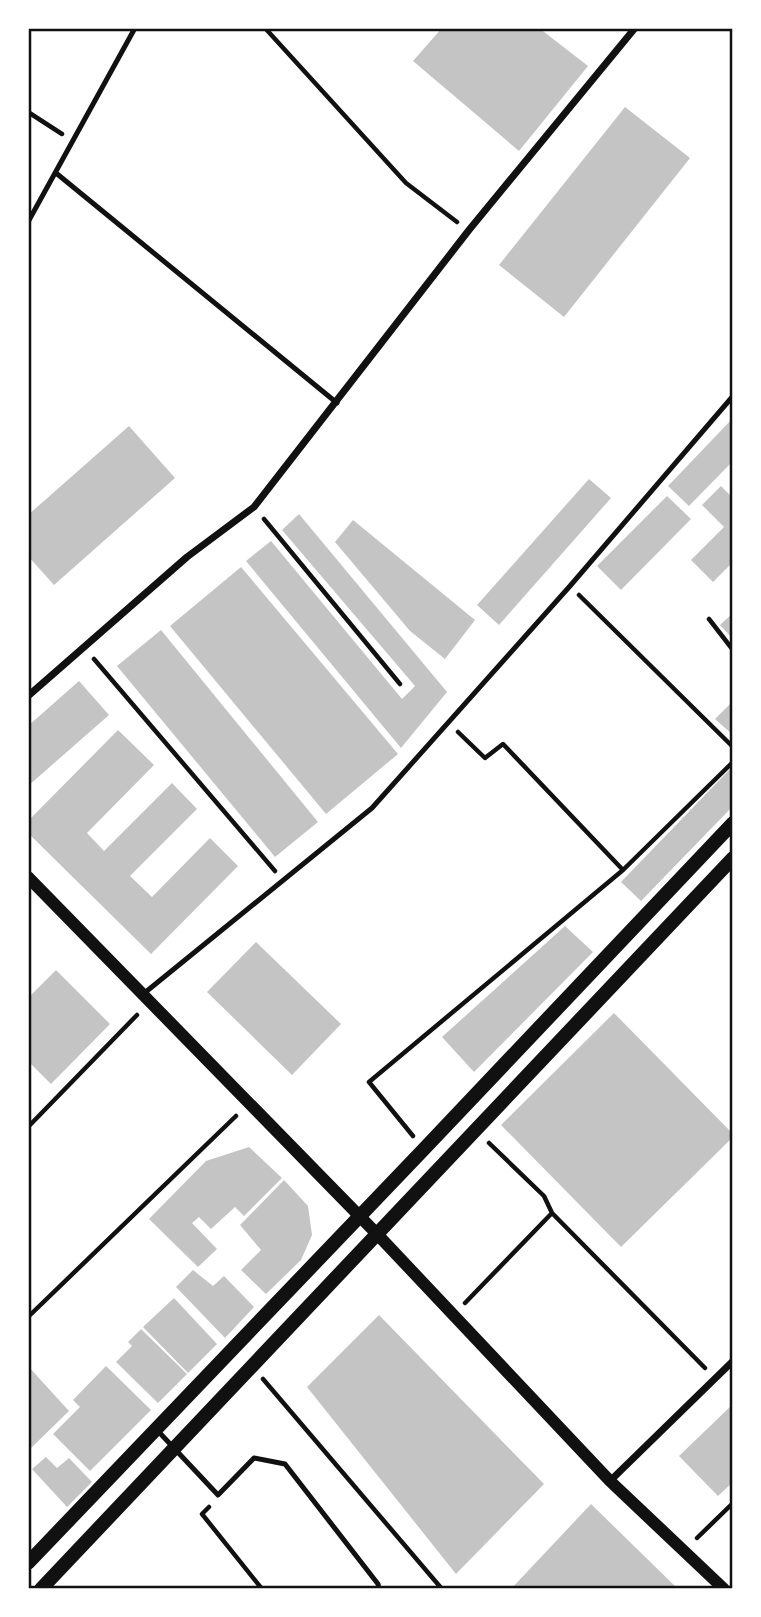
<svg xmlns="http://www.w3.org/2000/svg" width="761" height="1617" font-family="'Alegreya Sans',sans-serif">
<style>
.building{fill:#c4c4c4}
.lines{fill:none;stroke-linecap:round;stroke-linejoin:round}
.path{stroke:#111;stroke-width:4.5}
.service{stroke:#111;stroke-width:5}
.minor{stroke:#111;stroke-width:7}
.tertiary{stroke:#111;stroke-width:12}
.secondary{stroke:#111;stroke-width:14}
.neatline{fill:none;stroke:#111;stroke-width:2.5}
</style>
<rect width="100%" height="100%" fill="#fff"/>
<path class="building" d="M442 28H539L588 66 519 151 413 61Z
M625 107 690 158 564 317 499 265Z
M733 418V461L689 506 668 486Z
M129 426 175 478 54 585 28 556V515Z
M589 479 611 498 499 625 477 605Z
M721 486 733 498V562L713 582 691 560 724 527 702 505Z
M667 496 691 519 621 590 597 566Z
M299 514 447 692 401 748 246 561 271 541 402 699 415 686 282 530Z
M353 520 475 620 445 659 410 631 335 542Z
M241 567 398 754 326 814 170 626Z
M733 613V639L720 625Z
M161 630 318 822 275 857 117 666Z
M79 681 109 715 28 786V726Z
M733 701V735L715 719Z
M118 730 154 765 87 833 104 851 172 783 197 809 130 876 152 897 210 838 238 866 151 954 28 833V821Z
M733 766V806L641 901 621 882Z
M565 926 593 952 474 1072 442 1037Z
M256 942 341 1024 292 1075 207 992Z
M56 970 110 1024 51 1084 28 1061V998Z
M614 1013 733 1134V1137L621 1247 501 1125Z
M249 1147 282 1178 244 1216 235 1207 211 1229 199 1217 192 1223 217 1249 198 1267 149 1219 206 1161Z
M284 1180 308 1206 312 1235 301 1260 266 1294 241 1270 261 1250 240 1225Z
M193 1270 213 1286 224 1276 254 1307 225 1338 176 1287Z
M174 1298 217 1344 188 1373 143 1327Z
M379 1315 544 1484 456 1574 307 1387Z
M141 1329 187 1374 158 1403 116 1362 132 1346 128 1342Z
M28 1366 69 1411 28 1451Z
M106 1366 151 1410 90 1471 53 1434 80 1407 73 1400Z
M733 1404V1482L718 1496 679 1456Z
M46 1457 57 1468 69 1458 92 1482 67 1507 32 1469Z
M591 1504 678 1589H511Z"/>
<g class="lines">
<path class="path" d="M265 28 406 183 457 222
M28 112 62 134
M264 519 400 684
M579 595 733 747
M709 619 733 650
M94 659 275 871
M458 732 485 758 503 744 623 870
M28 1127 137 1015
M413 1136 369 1082 623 870 733 762
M489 1143 544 1196 552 1213 705 1368
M465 1303 552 1213
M28 1317 236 1116
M263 1379 442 1589
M209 1507 202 1514 262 1589
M697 1538 733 1503"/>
<path class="service" d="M56 173 337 403
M28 222 135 28
M142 995 372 808 570 586 733 396
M157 1430 218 1495 254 1458 285 1464 378 1584 379 1589"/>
<path class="minor" d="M28 696 187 557 254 507 469 230 635 28
M610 1481 733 1361"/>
<path class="tertiary" d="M28 877 377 1234 610 1481 724 1589"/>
<path class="secondary" d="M28 1563 424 1149 733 823
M41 1589 733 858"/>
</g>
<rect width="761" height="1617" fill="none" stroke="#ffffff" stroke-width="60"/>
<rect x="30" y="30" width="701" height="1557" class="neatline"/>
</svg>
